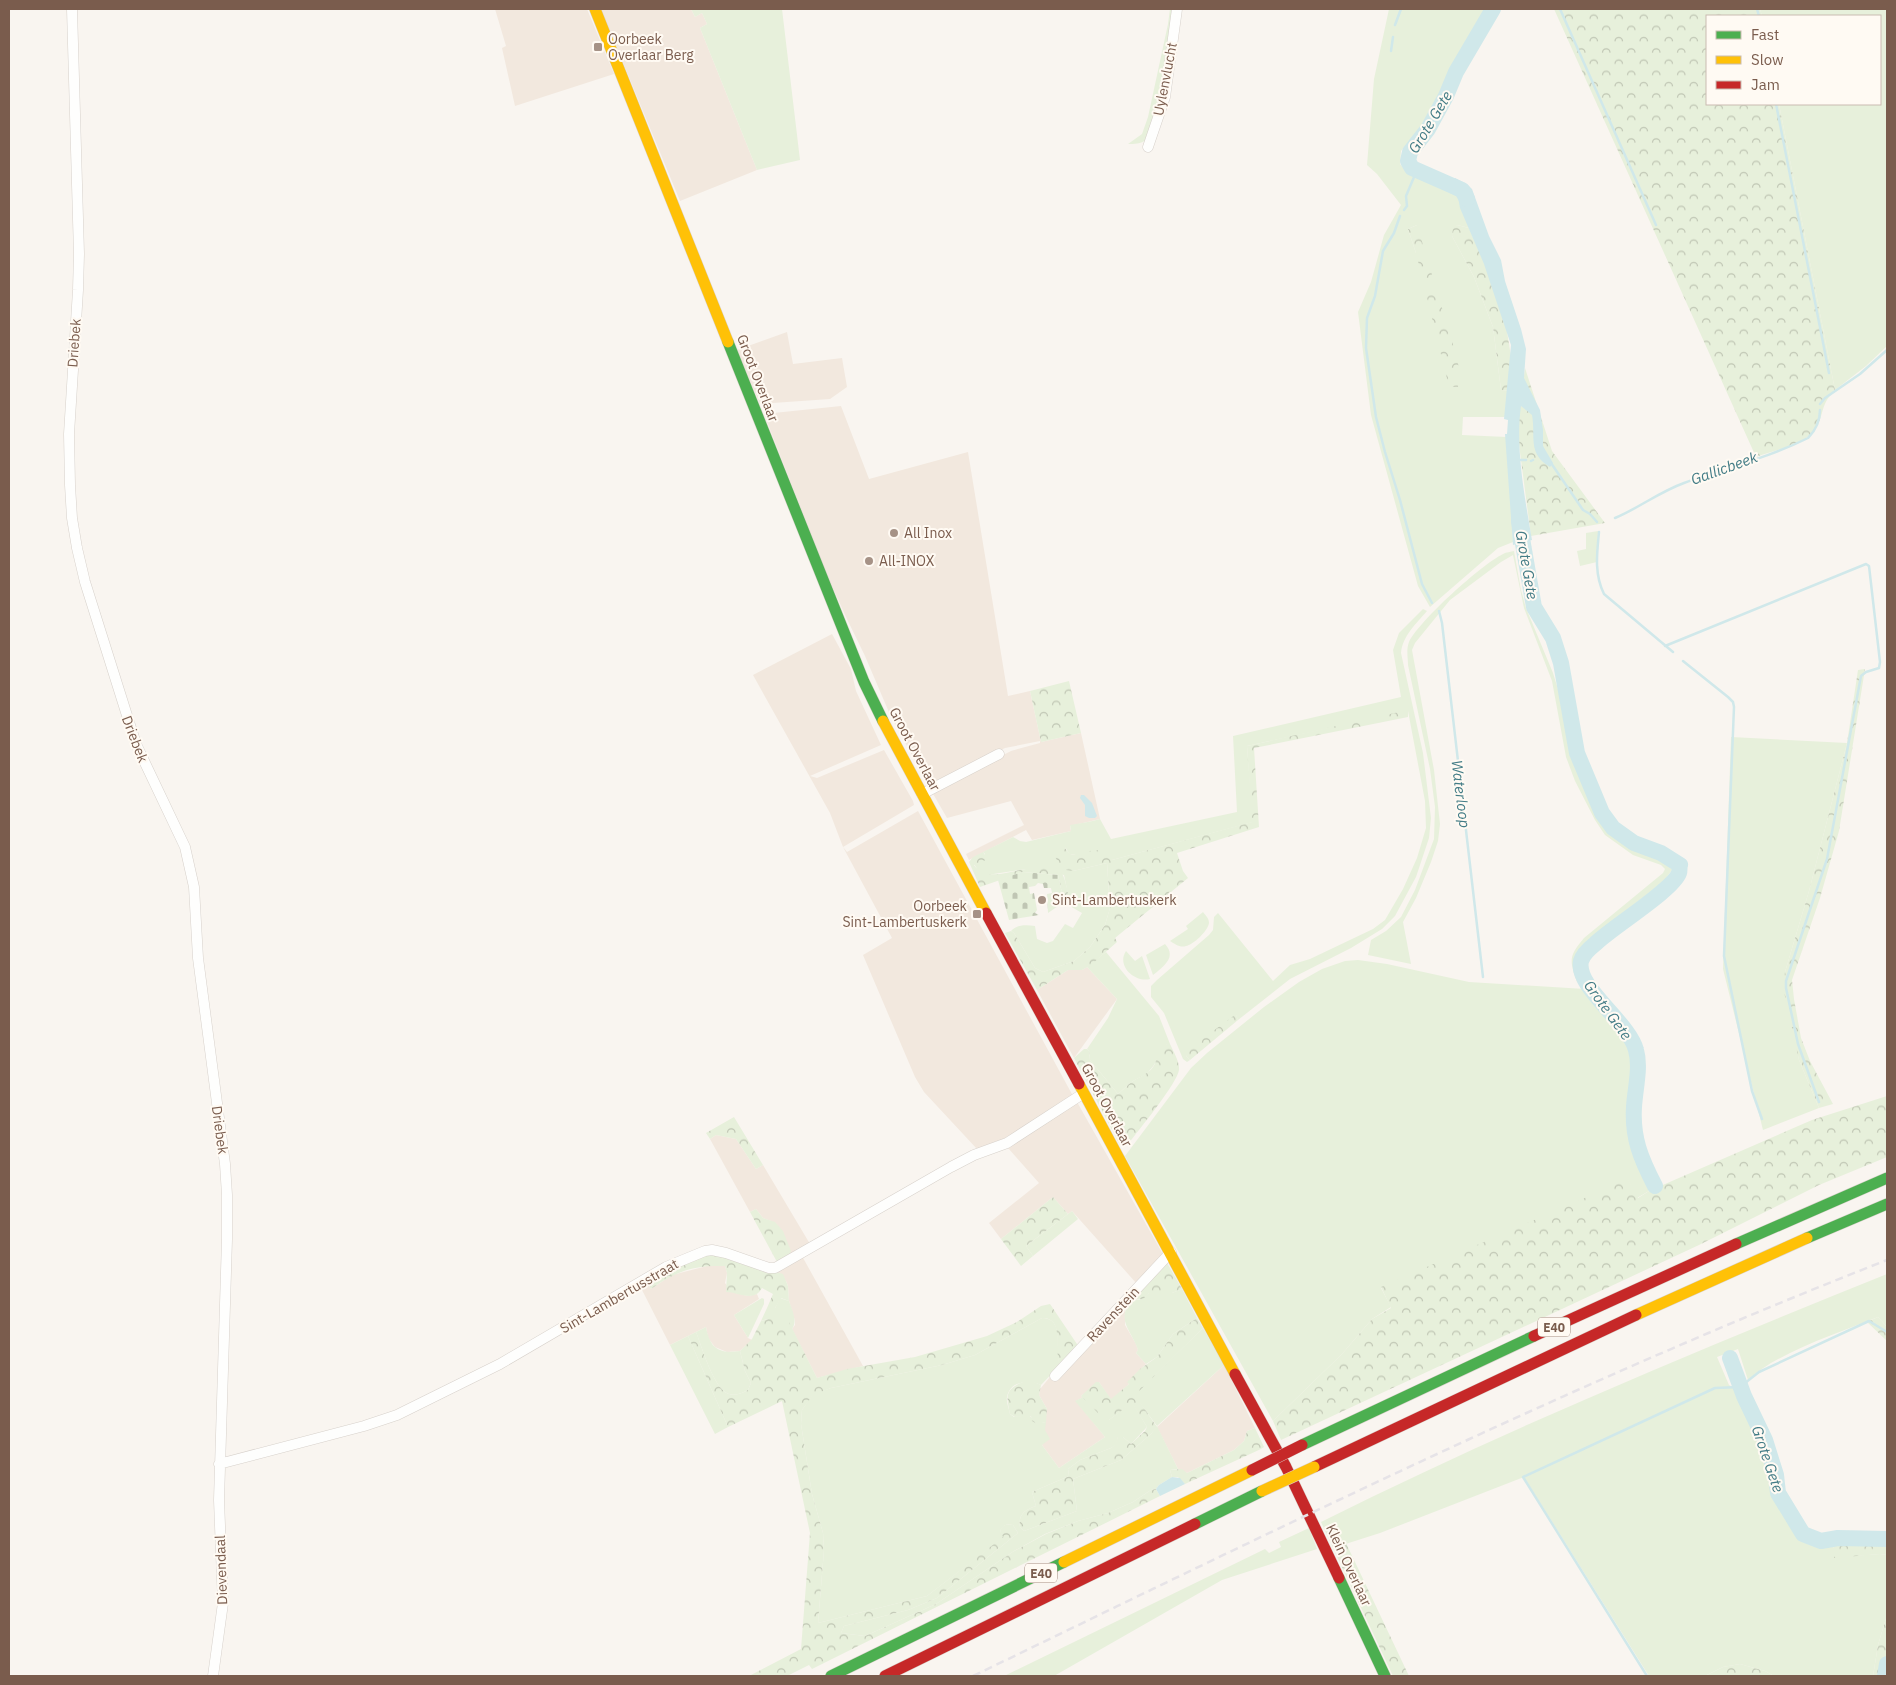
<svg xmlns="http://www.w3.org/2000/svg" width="1896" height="1685" font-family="'IBM Plex Sans',sans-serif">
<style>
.residential{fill:#f2e8de}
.grass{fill:#e7f0db;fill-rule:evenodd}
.forest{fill:url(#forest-crowns)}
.cemetery{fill:url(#cemetery-stones)}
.water{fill:#d0e8ea}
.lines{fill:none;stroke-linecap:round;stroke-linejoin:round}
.stream{stroke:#d0e8ea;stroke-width:2.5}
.river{stroke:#d0e8ea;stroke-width:16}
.street-casing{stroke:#d7d1cb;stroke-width:11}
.fast-casing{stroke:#d9d2cb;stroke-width:12}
.slow-casing{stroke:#d9d2cb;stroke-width:12}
.jam-casing{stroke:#d9d2cb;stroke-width:12}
.street{stroke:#fefefd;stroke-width:10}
.fast{stroke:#4caf50;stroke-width:11}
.slow{stroke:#ffc107;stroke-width:11}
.jam{stroke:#c62828;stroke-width:11}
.rail{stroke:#e6e3e7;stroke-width:2.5;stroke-dasharray:8 5;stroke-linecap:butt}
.slow-bridge-casing{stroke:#dad1cc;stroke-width:12;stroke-linecap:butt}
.jam-bridge-casing{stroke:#dad1cc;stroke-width:12;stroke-linecap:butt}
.slow-bridge{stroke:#ffc107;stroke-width:11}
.jam-bridge{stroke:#c62828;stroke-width:11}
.poi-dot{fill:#a69286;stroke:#fffaf3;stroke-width:2}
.labels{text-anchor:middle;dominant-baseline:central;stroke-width:4;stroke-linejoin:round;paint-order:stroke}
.shield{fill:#fffaf3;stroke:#a28b7f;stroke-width:1}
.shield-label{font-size:12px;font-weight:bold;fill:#7a5c4d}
.poi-label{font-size:14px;fill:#7a5c4d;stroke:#fffaf3;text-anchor:start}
.street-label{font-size:14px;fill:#7a5c4d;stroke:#fffaf3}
.water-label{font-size:15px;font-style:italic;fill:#437c86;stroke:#fffaf3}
</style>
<defs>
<pattern id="forest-crowns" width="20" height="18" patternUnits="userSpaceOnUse" patternTransform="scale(1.25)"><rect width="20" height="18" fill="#e7f0db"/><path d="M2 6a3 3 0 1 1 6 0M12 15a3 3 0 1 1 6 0" fill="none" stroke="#c0c6b4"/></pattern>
<pattern id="cemetery-stones" width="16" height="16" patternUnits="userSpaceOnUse" patternTransform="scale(1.25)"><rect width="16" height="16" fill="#e7f0db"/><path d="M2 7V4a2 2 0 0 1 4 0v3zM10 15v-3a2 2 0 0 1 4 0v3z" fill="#c0c6b4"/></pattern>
</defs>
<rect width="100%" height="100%" fill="#f9f5f0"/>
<path class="residential" d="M495 9H587L614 74 515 106 502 48 506 46Z
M601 9H691L695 17 702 13 707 24 700 28 757 170 680 201Z
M787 332 793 364 842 358 847 387 830 399 760 404 737 350Z
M841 406 869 479 968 452 1008 696 1030 691 1041 742 1081 733 1100 819 1070 826 1071 831 1032 840 1026 830 969 860 966 854 1024 825 1011 801 947 818 932 792 1011 751 1040 743V741L1005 748 929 786 891 717 865 656 846 617 827 575 764 414Z
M832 634 851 669 856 691 881 745 810 776 817 778 884 750 913 801 914 805 843 847 847 852 918 811 1073 1096 1005 1138 977 1149 924 1092 915 1077 863 955 892 938 843 847 830 813 753 675Z
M1087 967 1117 999 1074 1058 1037 990 1068 970H1082Z
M1077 1102 1164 1256 1137 1284 1072 1211 1068 1214 1053 1197 1001 1239 989 1223 1039 1183 1008 1148Z
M716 1135 736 1139 756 1169 763 1165 810 1244 789 1256 771 1221 763 1218 756 1209 750 1212 710 1139Z
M802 1256 863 1366 817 1378 792 1329 795 1325V1321L789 1301 788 1286 786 1281 775 1272Z
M707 1266H725L727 1273 725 1283 732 1292 748 1296 757 1294 759 1299 734 1315 748 1338 752 1340 740 1351 727 1352 715 1347 708 1338 706 1327 670 1345 641 1288 648 1284 651 1289 672 1275Z
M1119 1304 1125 1309V1325L1136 1344 1138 1350 1136 1353 1146 1364 1128 1382 1129 1384 1111 1400 1099 1382 1081 1396 1083 1397 1076 1401 1105 1437 1059 1468 1042 1445 1047 1409 1039 1395 1040 1389 1060 1365Z
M1224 1365 1255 1428 1247 1431 1244 1441 1234 1450 1187 1473 1178 1469 1157 1427Z"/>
<path class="grass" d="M691 9H782L800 160 757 170 700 28 707 24 702 13 695 17Z
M1170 9H1175C1172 34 1163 125 1146 140 1141 144 1134 144 1128 144L1142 134 1148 117 1168 24Z
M1389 9H1487L1449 76 1439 101 1428 119 1401 151 1400 164 1406 171 1460 194 1469 228 1457 225 1452 236 1474 277 1493 327 1501 390 1511 391 1506 417H1463L1462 435 1507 437 1513 542 1498 548 1430 607 1418 586 1371 415 1358 312 1371 282 1384 235 1401 205 1377 174 1367 165 1374 79ZM1417 225 1416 253 1408 229Z
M1760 9H1887V346L1866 366 1835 390 1779 104H1880V16H1762Z
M1598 531 1597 562 1580 566 1577 551 1586 549V533Z
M1514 551 1521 590 1526 608 1553 673 1565 712 1576 766 1583 783 1609 832 1622 841 1665 861 1671 865 1672 870 1664 881 1582 946 1576 960 1579 981 1577 982C1569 960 1569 956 1584 938L1663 873 1665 869 1661 865 1633 855 1605 835 1595 820 1575 781 1566 757 1552 681 1524 608 1513 555 1501 562 1450 600 1415 643 1412 650 1434 770 1440 824 1438 841 1431 862 1416 898 1403 922 1411 964 1368 955 1371 940 1386 931 1401 917 1415 890 1434 839 1435 807 1430 769 1408 665C1408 657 1406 650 1409 642 1420 620 1481 565 1503 554 1506 552 1511 552 1514 551Z
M1423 609 1427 611C1416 624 1403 635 1401 653L1423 753 1431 818 1429 838 1416 877 1395 916 1382 929 1351 948 1290 979 1238 1020 1236 1015 1186 1056 1190 1060 1187 1062 1183 1059 1164 1013 1151 997V986L1157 980 1209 935 1213 930 1214 917 1218 913 1273 981 1290 965 1310 959 1373 929 1385 920 1403 889 1417 858 1426 828 1425 801 1408 711 1247 746 1253 822 1112 860 1076 854 1070 855 1065 847 1073 871 1107 863 1110 908 1105 925 1090 947 1074 961 1043 972 1035 968 1014 933 1011 931C1017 924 1027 925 1035 926L1037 939 1047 943 1053 941 1065 924 1073 928 1082 913 1068 905 1069 899 1064 875 1026 869 987 875 979 872 974 864 980 862 985 854 983 852 1013 837 1020 841 1026 842 1071 831 1070 825C1080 823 1090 822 1100 819L1111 839 1237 812 1233 736 1401 697 1393 650 1399 633Z
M1731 737 1847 743 1809 891 1785 972 1799 1060 1819 1108 1763 1130 1723 969Z
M1203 912C1206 916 1209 918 1209 923 1208 931 1193 945 1186 946 1180 948 1175 944 1170 941L1188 929 1186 926Z
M1165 944C1177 957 1164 966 1153 975L1146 955Z
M1126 951 1135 961 1142 956 1150 979C1135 983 1116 966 1126 951Z
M1106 952 1159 1016 1170 1044H1167C1156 1054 1159 1061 1150 1070 1146 1076 1139 1077 1133 1081 1128 1084 1123 1090 1118 1094L1090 1060 1089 1051 1087 1049 1108 1018 1117 999 1087 967Z
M1358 960 1387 964 1469 982 1585 989C1600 1009 1621 1025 1630 1050 1638 1070 1626 1107 1628 1130 1631 1152 1641 1171 1649 1191L1637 1198 1628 1180 1381 1288 1391 1307 1372 1319 1342 1354 1273 1421 1125 1156 1191 1068 1207 1053 1264 1007 1299 982 1322 969 1345 961Z
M1072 1211 1078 1219 1033 1256 1026 1246Z
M1887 1274V1327L1878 1317C1839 1333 1778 1352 1748 1380L1738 1349 1717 1357 1729 1385 1736 1389 1739 1395 1765 1449 1774 1495 1782 1509 1803 1538 1819 1545H1830L1834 1548V1557L1880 1554 1887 1555V1615L1878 1645 1873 1676H1774L1765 1671 1740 1664 1723 1667 1705 1676H1649L1524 1477 1380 1533 1333 1548 1321 1522C1505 1430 1696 1351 1887 1274Z
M1182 1289 1197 1318 1173 1334 1157 1357 1146 1364 1136 1353 1138 1350C1131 1329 1116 1322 1131 1300H1140L1149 1293H1172Z
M762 1298 764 1299V1304L748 1338 734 1315Z
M780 1298 789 1301C792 1310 798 1321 792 1329L789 1324 767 1319 761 1321 767 1308H775Z
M1042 1318C1066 1318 1054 1351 1060 1365L1041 1385C1029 1379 1010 1381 1007 1397 1006 1402 1009 1408 1010 1414L1014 1417 1029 1415C1037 1422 1030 1425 1046 1422L1045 1430 1050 1439 1042 1445 1059 1468 1105 1437 1075 1401 1083 1397 1106 1420H1109L1132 1402 1147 1427 1131 1444 1123 1437H1118L1116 1445 1111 1448 1080 1460 1068 1469 1069 1476 1032 1492 1036 1506C1025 1510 1018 1514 1020 1527L1024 1531 1077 1511 1073 1479 1121 1460 1151 1434 1157 1426 1134 1395 1203 1328 1224 1365 1157 1426 1178 1469 1170 1470 1172 1477 1159 1485 1156 1489 1151 1490 1133 1502 1108 1513 1078 1521 1045 1534 1014 1551 936 1604 865 1636 841 1633 844 1626 908 1610 937 1598 1018 1533 1013 1525C1007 1524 1004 1524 1000 1531L1004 1537 927 1596 818 1623 824 1550 823 1533 812 1494 801 1424 802 1410 813 1394 831 1388 942 1365 975 1355Z
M706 1327C710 1348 718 1354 740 1351L745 1371 751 1383 748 1390C742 1393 736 1396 729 1394 714 1390 702 1347 696 1332Z
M688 1336 728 1427 715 1434 670 1345Z
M1309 1528 1317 1549 1222 1580 1054 1676H1004L1265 1549 1269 1553 1281 1547 1279 1542Z"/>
<path class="forest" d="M1554 9H1760L1762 16H1707V104H1779L1835 390C1820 405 1825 412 1816 428 1806 445 1774 450 1756 457Z
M1417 225 1455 351 1459 368 1458 387H1449L1416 253 1408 229Z
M1457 225 1469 228 1503 306 1512 363 1511 391 1501 390 1493 327 1474 277 1452 236 1453 228Z
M1525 368 1552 451 1605 523 1531 536 1518 437 1519 415Z
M1865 669 1839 831 1820 898 1792 980 1794 999 1801 1038 1810 1061 1833 1104 1819 1108 1799 1060 1783 987 1785 972 1809 891 1847 743 1858 670Z
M1069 681 1081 733 1041 742 1030 691Z
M1408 710V717L1254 748 1259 827 1177 853 1183 871 1188 878 1115 938 1117 942 1091 965 1082 970H1068L1037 990 1005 933 1011 931 1014 933 1035 968 1043 972 1074 961 1090 947 1105 925 1110 908 1107 863 1073 871 1066 870C1058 863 1052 856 1054 846L1061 844 1071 855 1095 850 1108 852 1112 860 1252 822 1247 746Z
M983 852 987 858 984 861 974 865C986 882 1009 871 1026 869 1032 866 1036 867 1042 867 1061 868 1063 871 1067 888 1068 894 1069 899 1068 905L1064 902 1058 875 1023 872 980 887 969 862 973 857Z
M1236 1014 1238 1020 1190 1060 1186 1056 1189 1049Z
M1167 1044H1170C1173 1051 1180 1062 1179 1070 1177 1083 1142 1126 1132 1139L1126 1145H1120L1074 1058 1084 1049H1087L1089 1051 1090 1060 1118 1094C1123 1090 1128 1084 1133 1081 1141 1076 1148 1074 1153 1067 1159 1059 1156 1048 1167 1044Z
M1887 1096V1157L1819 1185 1699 1245 1281 1440 1273 1421 1342 1354 1372 1319 1391 1308 1381 1287 1628 1179 1638 1198 1649 1191 1812 1120Z
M734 1117 763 1165 756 1169 736 1139 716 1135 710 1139 706 1133Z
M1053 1197 1068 1214 1026 1246 1033 1256 1021 1266 1001 1239Z
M756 1209 763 1218 775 1222 783 1231 791 1251 789 1256 777 1262 750 1212Z
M714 1253 783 1274 788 1286 789 1301 781 1298 775 1308H767L773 1294 762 1288C754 1303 738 1292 726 1292L727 1273 725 1266C693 1265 677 1271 651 1289L648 1284 641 1288 640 1285 678 1263Z
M1166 1261 1182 1289 1172 1293H1149L1143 1299 1131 1300Z
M1050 1304 1079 1347 1060 1365C1053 1351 1066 1318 1042 1318L975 1355 942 1365 831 1388 813 1395 802 1410 801 1424 812 1494 823 1533 824 1550 818 1623 927 1596 1003 1537 1000 1531C1003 1524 1007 1524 1013 1525L1018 1533 937 1598 908 1610 844 1626 841 1633 865 1636 936 1604 1014 1551 1046 1534 1078 1521 1108 1513 1133 1502 1151 1490 1156 1489 1160 1496 812 1669 809 1665 787 1676H749L801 1649 810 1533 782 1401 728 1427 688 1336 696 1332C702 1347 714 1390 729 1394 736 1396 742 1393 748 1390L751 1383 745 1371 740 1351 752 1339 761 1321C769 1319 779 1315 787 1318L817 1378 847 1369 915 1357 987 1336 1017 1322 1041 1306Z
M1878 1317 1887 1327V1341L1867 1322Z
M1197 1318 1203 1328 1135 1395 1157 1427 1151 1434 1121 1460 1073 1479 1077 1511 1024 1531 1020 1527C1018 1514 1025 1510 1036 1506L1032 1492 1069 1476 1068 1469 1080 1460 1111 1448 1115 1445 1118 1437H1123L1131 1444 1145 1431 1147 1427 1132 1403 1109 1420H1105L1081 1396 1096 1382H1099L1111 1399 1129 1384 1127 1382 1140 1369 1157 1357 1173 1334Z
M1023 1382H1034L1041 1385 1039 1395 1047 1409 1046 1422 1037 1424 1032 1421 1031 1416 1015 1417 1010 1414C1006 1396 1005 1389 1023 1382Z
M1255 1428 1264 1447 1261 1449 1185 1484 1178 1477H1172L1170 1470 1182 1469 1187 1473 1234 1450 1244 1441 1247 1431Z
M1850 1541 1887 1544V1555L1880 1554 1834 1558V1548L1830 1545Z
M1346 1543 1409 1676H1393L1333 1548Z
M1887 1615V1676H1873L1878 1645Z
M1740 1664 1765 1671 1774 1676H1705L1723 1667Z"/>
<path class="cemetery" d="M1023 872 1058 875 1064 902 1048 913 1047 894 1052 893 1051 888H1044L1043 884 1038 883 1035 886 1029 887 1030 894 1034 893 1037 910 1035 913 1039 915 1009 920 998 880Z"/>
<path class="water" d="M1455 178 1467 184 1472 189 1489 236 1501 260 1505 281 1521 329 1526 349 1524 378 1540 410 1543 430V446L1553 463 1550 467C1527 453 1536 437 1532 415L1521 406C1515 447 1525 499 1532 540L1513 545 1505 434H1507L1508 420 1504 419 1511 345 1484 264 1460 208 1458 197 1450 193Z
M1081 795H1084L1092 803 1097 816 1095 818H1089L1085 816V805L1080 798Z
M1172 1477 1180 1478 1185 1484 1160 1496 1156 1489 1159 1485Z"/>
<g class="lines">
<path class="stream" d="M1560 9 1656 225
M1757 9 1759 16
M1395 25 1401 9
M1391 51 1393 37
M1776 104 1829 373
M1404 210 1407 206 1406 196 1417 170
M1400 216 1394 233 1383 251 1375 296 1367 318 1366 348 1376 417 1385 452 1400 500 1422 584 1432 603
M1820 404 1825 398 1860 374 1887 350
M1519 460H1526
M1531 461 1533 460
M1551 463 1583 510 1590 514 1597 522
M1615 518C1639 508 1659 492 1684 483 1725 468 1768 458 1808 438 1816 430 1820 422 1820 410
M1599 532C1597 553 1594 574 1604 594L1673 652
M1439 611 1442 623 1483 977
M1665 646 1866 564 1869 566 1880 662 1879 668 1866 672 1861 676 1827 859 1786 981V988L1798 1044 1819 1102
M1683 661 1728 697 1733 702 1734 707 1724 956 1752 1091 1762 1119
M1647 1676 1523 1477 1715 1388 1740 1387 1759 1372 1869 1321 1887 1332"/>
<path class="river" d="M1467 199 1462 190 1412 168 1408 161 1410 152 1428 129 1446 96 1456 72 1493 9
M1519 521 1534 607 1553 638 1561 663 1577 753 1602 813 1613 828 1634 843 1661 853 1680 865C1679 868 1680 870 1679 873 1673 890 1611 928 1595 944 1590 948 1583 954 1581 961 1575 987 1629 1022 1636 1050 1641 1067 1635 1089 1634 1107 1632 1138 1641 1159 1655 1186
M1730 1358 1744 1396 1765 1440 1776 1475 1778 1493 1803 1534 1821 1541 1838 1538 1887 1539
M1885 1676 1887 1664"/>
<g class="street-casing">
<path id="street" d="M72 9 79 254 78 290 69 434 70 485 72 518 77 548 85 582 136 744 185 847 194 887 198 958 225 1164 227 1195V1239L219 1500 223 1603 213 1676
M1148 147 1165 97 1177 9
M922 794 999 754
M1055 1376 1171 1252
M219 1464 364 1426 397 1415 500 1364 666 1267 705 1251 712 1250 726 1253 769 1268H775L951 1167 974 1155 1007 1143 1084 1093"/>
</g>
<g class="fast-casing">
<path id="fast" d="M728 342 864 682 883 721
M1807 1238 1887 1204
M1736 1244 1887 1178
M1302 1445 1534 1336
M1195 1524 1262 1491
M1339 1578 1385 1676
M831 1676 1064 1562"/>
</g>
<g class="slow-casing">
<path id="slow" d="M595 9 728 342
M883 721 986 913
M1079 1084 1235 1374
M1636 1315 1807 1238
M1064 1562 1252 1470"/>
</g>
<g class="jam-casing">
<path id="jam" d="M986 913 1079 1084
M1534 1336 1736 1244
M1235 1374 1286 1467 1339 1578
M1314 1467 1636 1315
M885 1676 1195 1524"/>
</g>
<use href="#street" class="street"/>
<use href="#fast" class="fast"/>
<use href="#slow" class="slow"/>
<use href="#jam" class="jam"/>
<path class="rail" d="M973 1676C1275 1530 1575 1382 1887 1260"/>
<g class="slow-bridge-casing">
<path id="slow-bridge" d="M1262 1491 1314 1467"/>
</g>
<g class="jam-bridge-casing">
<path id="jam-bridge" d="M1252 1470 1302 1445"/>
</g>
<use href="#slow-bridge" class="slow-bridge"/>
<use href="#jam-bridge" class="jam-bridge"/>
</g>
<g class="poi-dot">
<rect x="593" y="42" width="10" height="10" rx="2.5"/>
<circle cx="894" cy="533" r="5"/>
<circle cx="869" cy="561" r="5"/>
<circle cx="1042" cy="900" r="5"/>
<rect x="972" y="909" width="10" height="10" rx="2.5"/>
</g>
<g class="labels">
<g class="shield">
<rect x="1538" y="1317.5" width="32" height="19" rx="4"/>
<rect x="1025" y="1563.5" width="32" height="19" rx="4"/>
</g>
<g class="shield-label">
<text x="1554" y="1327">E40</text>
<text x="1041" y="1573">E40</text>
</g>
<g class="poi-label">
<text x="608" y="39">Oorbeek<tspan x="608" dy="16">Overlaar Berg</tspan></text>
<text x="904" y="533">All Inox</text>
<text x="879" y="561">All-INOX</text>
<text x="1052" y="900">Sint-Lambertuskerk</text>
<text x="967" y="906" text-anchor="end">Oorbeek<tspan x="967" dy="16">Sint-Lambertuskerk</tspan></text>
</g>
<g class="street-label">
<text transform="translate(1165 79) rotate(-79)">Uylenvlucht</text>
<text transform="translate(74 343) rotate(-86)">Driebek</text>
<text transform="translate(758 378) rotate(69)">Groot Overlaar</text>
<text transform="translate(135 739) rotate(69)">Driebek</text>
<text transform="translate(915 749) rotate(62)">Groot Overlaar</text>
<text transform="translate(1107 1105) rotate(62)">Groot Overlaar</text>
<text transform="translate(220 1130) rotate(82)">Driebek</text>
<text transform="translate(619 1296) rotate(-30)">Sint-Lambertusstraat</text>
<text transform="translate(1113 1314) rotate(-47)">Ravenstein</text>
<text transform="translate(1349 1565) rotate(65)">Klein Overlaar</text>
<text transform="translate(221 1570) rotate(-92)">Dievendaal</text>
</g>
<g class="water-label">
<text transform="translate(1430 122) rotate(-59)">Grote Gete</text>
<text transform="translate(1724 468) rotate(-20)">Gallicbeek</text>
<text transform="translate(1527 565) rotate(80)">Grote Gete</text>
<text transform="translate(1461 794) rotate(83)">Waterloop</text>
<text transform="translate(1608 1010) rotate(54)">Grote Gete</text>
<text transform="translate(1768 1459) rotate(71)">Grote Gete</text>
</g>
</g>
<rect width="1896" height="1685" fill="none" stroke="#7a5c4d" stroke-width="20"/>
<rect x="1706" y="15" width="175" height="90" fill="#fffaf3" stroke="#cabbb1"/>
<rect x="1716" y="31" width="25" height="8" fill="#4caf50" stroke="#cabbb1"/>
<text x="1751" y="40" font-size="15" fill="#7a5c4d">Fast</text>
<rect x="1716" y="56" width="25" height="8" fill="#ffc107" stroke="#cabbb1"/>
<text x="1751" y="65" font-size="15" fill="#7a5c4d">Slow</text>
<rect x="1716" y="81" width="25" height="8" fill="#c62828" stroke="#cabbb1"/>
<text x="1751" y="90" font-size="15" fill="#7a5c4d">Jam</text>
</svg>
